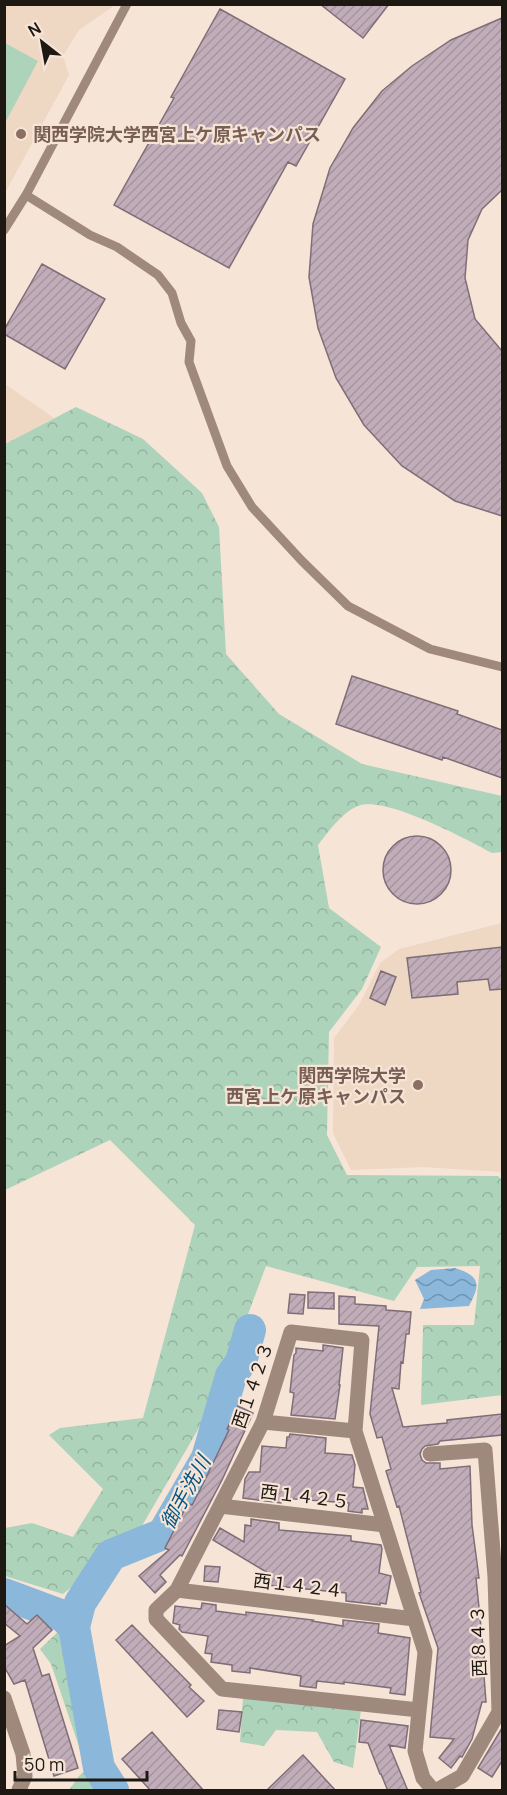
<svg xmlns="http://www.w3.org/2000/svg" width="507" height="1795" font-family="Manrope,'Noto Sans JP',sans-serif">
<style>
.built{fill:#eed7c3}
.forest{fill:url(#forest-crowns)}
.pitch{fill:#add3ba}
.water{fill:url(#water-waves)}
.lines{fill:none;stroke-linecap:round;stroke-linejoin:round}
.river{stroke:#8ab7da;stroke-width:32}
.building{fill:url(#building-hatch);stroke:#7f6d78;stroke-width:1.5}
.service{stroke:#9f897d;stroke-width:9}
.minor{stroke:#9f897d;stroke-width:15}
.education-dot{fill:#8d6e63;stroke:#f6e4d6;stroke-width:2}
.labels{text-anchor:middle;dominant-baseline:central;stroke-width:4.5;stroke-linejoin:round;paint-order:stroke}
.education-label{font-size:18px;font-weight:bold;fill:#785e54;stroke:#f6e4d6;text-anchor:start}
.street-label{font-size:18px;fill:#1e1813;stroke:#f6e4d6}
.water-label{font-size:20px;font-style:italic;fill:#055581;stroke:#f6e4d6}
</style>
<defs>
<pattern id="forest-crowns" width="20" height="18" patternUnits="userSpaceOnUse" patternTransform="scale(1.5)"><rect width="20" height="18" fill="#add3ba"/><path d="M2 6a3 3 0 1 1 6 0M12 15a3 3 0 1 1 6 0" fill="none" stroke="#94b49f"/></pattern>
<pattern id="water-waves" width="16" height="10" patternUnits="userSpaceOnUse" patternTransform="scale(1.5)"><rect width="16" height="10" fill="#8ab7da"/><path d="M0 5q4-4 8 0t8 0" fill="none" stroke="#7094b0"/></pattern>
<pattern id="building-hatch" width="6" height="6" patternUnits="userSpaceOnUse" patternTransform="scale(1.5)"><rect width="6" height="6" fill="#c0adb9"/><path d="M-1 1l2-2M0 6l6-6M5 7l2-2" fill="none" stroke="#a5949e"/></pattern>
</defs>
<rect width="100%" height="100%" fill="#f6e4d6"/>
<path class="built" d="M5 5H115L79 30 63 56 69 75 5 193Z
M5 384 54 418 5 444Z
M502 923V1172L423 1167 351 1170 333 1133 334 1038 359 1005 380 963 399 949Z"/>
<path class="forest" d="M76 407 143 439 202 493 219 527 226 654 279 714 362 764 502 796V852L492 853C466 839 384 795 358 806 341 813 329 831 318 845L329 908 381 947 362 989 329 1032 327 1135 347 1175 498 1176 502 1180V1395L421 1405 423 1325H474L480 1266 417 1267 394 1301 266 1266 218 1395 139 1531 63 1594 5 1576V1528L32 1523 73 1537 103 1489 49 1435 60 1428 143 1418 195 1225 110 1140 5 1190V444Z
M64 1626 73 1642 98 1784 102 1790H69L80 1775 87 1770 51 1664 40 1649Z
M243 1698 361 1710 353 1768 334 1762 317 1732 276 1730 264 1746 240 1742Z"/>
<path class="pitch" d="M5 43 38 61 5 123Z"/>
<path class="water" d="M455 1268C480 1276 481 1284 469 1306L420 1309 424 1299 415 1280 431 1270Z"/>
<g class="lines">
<path class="river" d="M4 1594 63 1616 74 1627
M113 1790 99 1768 74 1627 80 1603 111 1555 163 1534 207 1458 231 1376 241 1362 250 1330"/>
</g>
<path class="building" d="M320 4H389L363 38Z
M220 9 345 79 296 166 288 162 229 268 114 205 174 98 171 97Z
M502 18V190L482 209 468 240 465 278 475 319 502 351V516L455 501 402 466 364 425 336 378 318 328 309 277 313 224 330 168 353 128 382 91 412 66 451 40Z
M42 264 105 299 65 369 4 334V330Z
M352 676 458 711 457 714 502 730V778L443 757 442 760 336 724Z
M383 870a34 34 0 1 1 68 0a34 34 0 1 1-68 0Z
M502 947V989L490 990 488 979 457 982 458 994 412 998 407 958Z
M381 971 396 977 385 1005 370 998Z
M308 1292 334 1293V1309L308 1308Z
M290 1294 305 1295 303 1314 288 1313Z
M339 1296 355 1297V1304L386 1306V1310L411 1312 409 1334H406L403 1363 401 1362 399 1389 392 1388 403 1427 447 1423V1420L502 1414V1435L440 1441 438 1444 425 1446 422 1449 420 1454 422 1460 426 1463H440V1469L470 1466 472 1525 479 1578H476L486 1676H484L486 1702H482L472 1739 462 1757 460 1756 451 1768 439 1758 454 1739 430 1737 438 1648 419 1593 421 1592 399 1506 397 1507 386 1471 391 1469 382 1437 377 1438 370 1414 379 1326 339 1324Z
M323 1345 343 1348 339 1385H340L335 1419 291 1415 294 1393 290 1392 294 1355 296 1353V1348L323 1351Z
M238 1406 253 1413 222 1480 182 1556 180 1555 160 1575 166 1582 155 1593 139 1576 169 1550 165 1548 169 1540 188 1503 192 1505 200 1490 229 1430 227 1429Z
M290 1434 326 1438 325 1453 352 1455 355 1465 353 1487 363 1488 368 1509H362V1513L348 1511 349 1503 322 1501 281 1498V1503L243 1498 245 1479 249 1472H260L262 1446 286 1448 287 1437H289Z
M251 1519 279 1523V1530L351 1536V1541L381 1545 382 1549 379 1573 391 1576 386 1604 380 1603V1605L346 1601V1593L267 1585 268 1573 213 1540 220 1528 244 1542 245 1525 251 1526Z
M205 1566 220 1567 218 1582 204 1581Z
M202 1603 216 1605V1611L246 1615V1612L313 1620 312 1621 343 1626V1620L379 1624 378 1633 410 1638 405 1695 390 1693 391 1688 344 1682V1684L317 1681 316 1688 300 1686 301 1676 250 1668V1673L232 1671V1665L211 1662 212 1654 205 1653 208 1636 182 1632 179 1629 180 1625 173 1623 175 1606 201 1609Z
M4 1604 27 1624 37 1615 52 1630 33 1648 42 1676 49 1674 78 1768 54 1776 25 1680 14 1684 4 1666V1646L20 1636 4 1623Z
M132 1625 191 1685 189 1687 204 1701 187 1717 116 1640Z
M219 1710 242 1712 239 1732 217 1729Z
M361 1720 408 1726 405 1748 389 1745 408 1791H388L381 1774H380L368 1743 359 1742Z
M502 1728V1761L492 1777 478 1768Z
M152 1732 204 1791H151L122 1759Z
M303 1755 336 1791H266Z"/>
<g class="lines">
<path class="service" d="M26 195 90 235 117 247 158 275 172 293 181 323 191 341 189 362 227 466 252 507 302 561 348 606 430 649 502 667
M4 230 26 195 127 4"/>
<path class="minor" d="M263 1422 355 1431
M430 1454 485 1450 495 1577
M220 1506 385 1525
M177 1590 414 1619
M4 1698 23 1754 25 1776 19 1790
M419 1710 222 1689 156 1619V1610L177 1590 263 1422 291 1332 362 1340 355 1431 425 1652 415 1751 423 1778 433 1790
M437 1790 462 1776 499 1712 495 1577H502"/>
</g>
<g class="education-dot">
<circle cx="21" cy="134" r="6"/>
<circle cx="418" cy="1085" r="6"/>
</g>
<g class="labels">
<g class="education-label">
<text x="33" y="134">関西学院大学西宮上ケ原キャンパス</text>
<text x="406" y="1075" text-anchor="end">関西学院大学<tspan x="406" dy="21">西宮上ケ原キャンパス</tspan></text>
</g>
<g class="street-label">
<text transform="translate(252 1385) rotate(-71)">西１４２３</text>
<text transform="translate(305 1496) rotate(7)">西１４２５</text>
<text transform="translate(298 1585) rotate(7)">西１４２４</text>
<text transform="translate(478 1641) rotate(-92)">西８４３</text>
</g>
<g class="water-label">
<text transform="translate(185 1492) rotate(-61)">御手洗川</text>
</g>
</g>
<rect width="507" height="1795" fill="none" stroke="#1e1813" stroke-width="12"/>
<g transform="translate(42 42) rotate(329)" stroke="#f6e4d6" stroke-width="4.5" paint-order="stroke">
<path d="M0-4.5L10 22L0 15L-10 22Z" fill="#1e1813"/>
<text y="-9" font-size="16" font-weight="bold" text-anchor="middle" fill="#1e1813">N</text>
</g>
<path d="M15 1771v9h132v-9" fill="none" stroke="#1e1813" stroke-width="3"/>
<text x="24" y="1771" font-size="18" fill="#1e1813" stroke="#f6e4d6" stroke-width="4.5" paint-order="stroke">50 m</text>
</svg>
